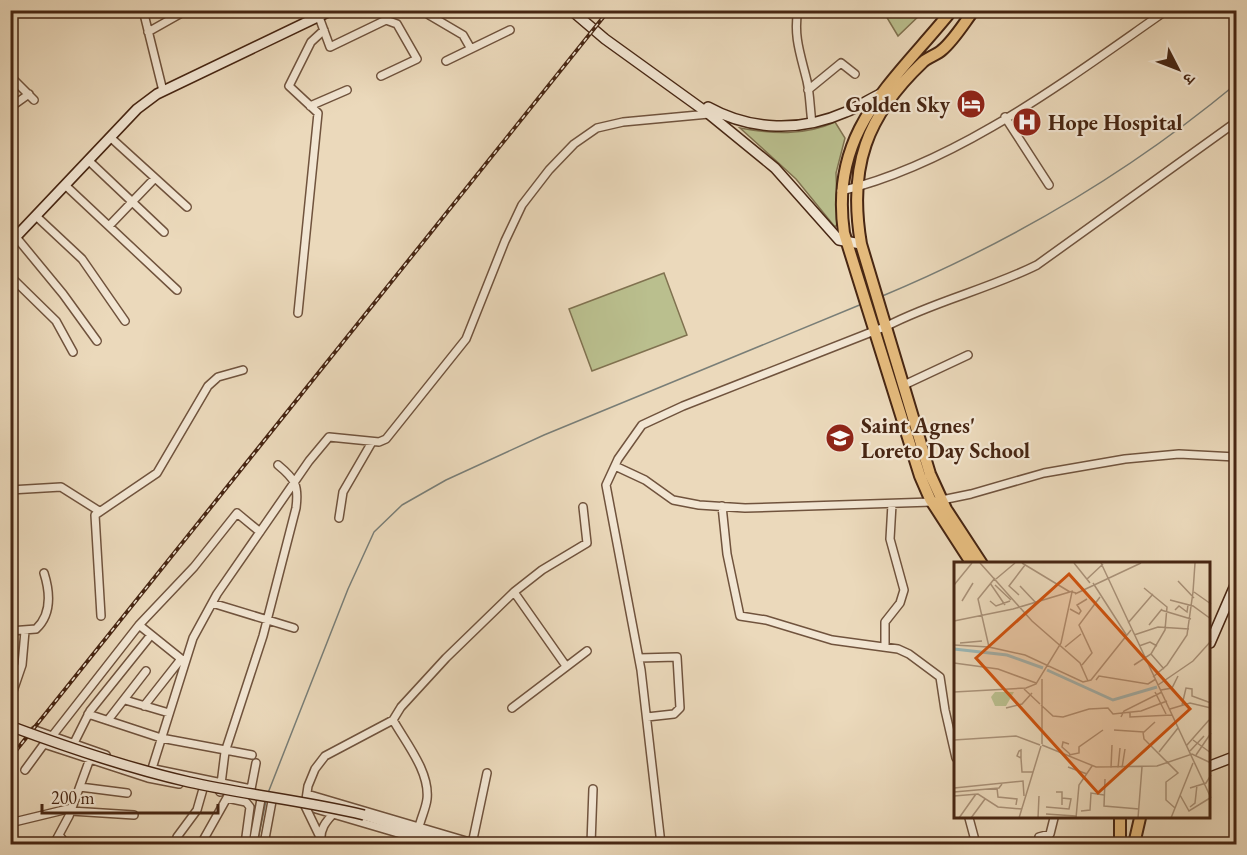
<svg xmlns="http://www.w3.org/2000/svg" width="1247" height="855" font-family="'EB Garamond','Noto Serif Devanagari',serif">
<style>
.green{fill:#babf8e;stroke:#807250;stroke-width:1.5}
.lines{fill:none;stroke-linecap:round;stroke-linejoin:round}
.stream{stroke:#797e77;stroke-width:1.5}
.street-casing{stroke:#70533d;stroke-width:10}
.secondary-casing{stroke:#472613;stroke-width:12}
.primary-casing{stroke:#472613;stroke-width:14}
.street{stroke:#f2e6d3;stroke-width:7}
.secondary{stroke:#f2e6d3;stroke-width:9}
.primary{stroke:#e6bc7e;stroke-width:10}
.rail-casing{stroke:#472613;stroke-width:4}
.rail{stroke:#f2e6d3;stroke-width:1.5;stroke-dasharray:4.5;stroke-linecap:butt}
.secondary-bridge-casing{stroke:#472613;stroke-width:12;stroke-linecap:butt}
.secondary-bridge{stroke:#f2e6d3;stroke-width:9}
.labels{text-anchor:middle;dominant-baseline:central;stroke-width:4.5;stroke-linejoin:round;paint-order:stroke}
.poi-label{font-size:22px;font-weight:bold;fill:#472613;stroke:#f2e6d3;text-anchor:start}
.inset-river{fill:none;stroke:#9bb9b9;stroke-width:3}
.inset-road{fill:none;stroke:#a99178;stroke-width:1.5}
.view{fill:#d0510d;fill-opacity:0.15;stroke:#d0510d;stroke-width:3}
.inset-edge{fill:none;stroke:#472613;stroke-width:3}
</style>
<rect width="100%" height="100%" fill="#ebd9bb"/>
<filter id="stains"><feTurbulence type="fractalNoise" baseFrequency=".00333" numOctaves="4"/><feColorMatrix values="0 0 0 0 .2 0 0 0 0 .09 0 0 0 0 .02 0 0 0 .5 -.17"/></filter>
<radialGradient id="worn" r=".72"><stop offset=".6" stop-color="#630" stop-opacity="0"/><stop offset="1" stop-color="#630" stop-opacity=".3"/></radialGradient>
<path class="green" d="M883 11H924L898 36Z
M835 122 845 138 836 173 838 223 835 227 796 179 740 128C772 134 804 136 835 122Z
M664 273 687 335 592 371 569 309Z"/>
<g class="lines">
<path class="stream" d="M880 297C1007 244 1130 172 1236 84
M268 793 348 589 374 532 402 505 446 480 544 435 862 304
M257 844 266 801"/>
<g class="street-casing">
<path id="street" d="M143 10 163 91
M427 10 429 15 463 35 471 49
M798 10C793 36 801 56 807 81 810 94 810 109 812 123
M319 17 330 47 386 20 397 24 417 59 381 76
M148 32 187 10
M446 61 510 30
M10 76 34 100
M808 90 841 63 855 74
M10 103 15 104 29 94
M310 106 347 90
M1005 117 1049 185
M110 137 187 207
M88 160 164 232
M65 185 177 290
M841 191C958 163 1069 78 1167 10
M36 216 82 259 125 321
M109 226 155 178
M16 237 63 294 97 341
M10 276 56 321 73 352
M298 313 318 113 289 86 311 42 324 30
M904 385 968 355
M615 466 645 480 673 500 699 505 745 508 932 502 971 494 1044 473 1125 459 1179 454 1236 457
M10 490 61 487 99 511
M722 506 727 554 740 616 766 620 832 640 898 649 909 654 940 677 945 710 956 758
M339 518 343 492 372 442
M514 592 566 666
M212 603 294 628
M101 616 95 515 157 473 208 386 218 377 243 370
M139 625 185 662
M10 631 36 629C52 614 50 592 44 573
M885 647V622L900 603 904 590 890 539 892 504
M639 658 677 657 680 708 674 714 647 717
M10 700 22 665 25 631
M125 700 169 713
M144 706 181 659
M512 708 587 651
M88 714 161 738 252 755
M108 720 146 671
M393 720C406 743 430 772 427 799 426 808 421 818 419 827
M10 721 13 722
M35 730 106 755
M53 735 139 625 194 567 237 513 260 532
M73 745 90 711 151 635
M154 769 251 789 256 763
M25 770 44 744 148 778 179 784
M149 778 193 638 217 594 309 461 329 437 379 442 386 439 466 339 505 241 522 205 549 170 574 144 597 128 623 122 709 114
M80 787 127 793
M220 792 225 752 263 636 296 508C299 485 295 479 278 465
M307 794 473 843
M227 798 246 802 250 807 245 844
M316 809 435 844
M71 811 134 815
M969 818 976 844
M10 823 72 808
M59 835 66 844
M319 835 305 806 308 786 315 769 325 756 393 720 401 707 446 658 514 592 542 570 587 543 583 507
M177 837 197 810 203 789
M1039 837 1050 834 1054 818
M54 844 69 816 91 756
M201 844 228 796
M253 844 261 799
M264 844 272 801
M321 844C319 829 326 821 336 811
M472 844 487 773
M591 844 593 789
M661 844 641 670 606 485 618 459 642 425 683 406 887 326C935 301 989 289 1037 265L1236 122"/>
</g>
<g class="secondary-casing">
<path id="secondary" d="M571 10 605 39 709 114 775 168 839 240 861 244
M708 107C751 131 801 132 846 112 859 107 870 98 883 93
M10 243 137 109 157 94 332 10
M1210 643 1236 583
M1210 766 1236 756
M364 815 453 844"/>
</g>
<g class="primary-casing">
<path id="primary" d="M952 10C893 83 829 130 844 233L920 476 930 499 972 564
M974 10C964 23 954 40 942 50 937 55 928 57 923 62 866 116 848 167 861 244L930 474 946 509 982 564
M1120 818V844
M1134 844 1140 818"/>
</g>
<use href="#street" class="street"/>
<use href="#secondary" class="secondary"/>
<use href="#primary" class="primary"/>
<g class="rail-casing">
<path id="rail" d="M10 758 609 10"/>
</g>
<use href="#rail" class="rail"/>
<g class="secondary-bridge-casing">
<path id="secondary-bridge" d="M10 726C69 748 128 768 189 782 247 795 306 801 364 815"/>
</g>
<use href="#secondary-bridge" class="secondary-bridge"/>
</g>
<defs>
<g id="hotel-disc" transform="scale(1.5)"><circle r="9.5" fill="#8f2418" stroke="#f2e6d3"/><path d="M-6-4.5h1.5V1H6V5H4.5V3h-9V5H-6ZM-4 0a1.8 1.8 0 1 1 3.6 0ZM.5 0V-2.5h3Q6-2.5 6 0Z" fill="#fff"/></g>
<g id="hospital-disc" transform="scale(1.5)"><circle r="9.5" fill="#8f2418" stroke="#f2e6d3"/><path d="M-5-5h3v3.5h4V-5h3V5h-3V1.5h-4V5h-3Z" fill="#fff"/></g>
<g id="school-disc" transform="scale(1.5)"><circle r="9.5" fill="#8f2418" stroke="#f2e6d3"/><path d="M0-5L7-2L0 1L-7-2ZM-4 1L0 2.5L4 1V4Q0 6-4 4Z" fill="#fff"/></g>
</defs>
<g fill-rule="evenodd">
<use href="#hotel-disc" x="971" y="104"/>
<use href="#hospital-disc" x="1027" y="122"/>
<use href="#school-disc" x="840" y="438"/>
</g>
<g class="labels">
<g class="poi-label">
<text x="950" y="104" text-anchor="end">Golden Sky</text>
<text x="1048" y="122">Hope Hospital</text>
<text x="861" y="425">Saint Agnes'<tspan x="861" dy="25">Loreto Day School</tspan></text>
</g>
</g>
<g transform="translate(954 562)">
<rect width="256" height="256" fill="#ebd9bb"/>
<path d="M41 130H60L52 144H41L37 135Z" fill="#babf8e"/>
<path class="inset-river" d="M0 87 53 93 89 106M93 108 159 138 203 125"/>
<path class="inset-road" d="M26 1 78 59 126 101 134 119M68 1 116 30M120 1 136 21M147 1 257 236M41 16 24 37 35 85 71 93 129 120 137 118 177 68M42 17 61 1M133 17 149 2M224 19 240 36M36 21 51 43M139 21 173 74M0 23 18 1M41 23 57 38M66 24 83 42M239 30 241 1M240 30 257 42M121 32 187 1M65 33 55 24 71 3M216 38 239 44 257 57M8 39 19 21M36 39 42 44 56 39M116 47 125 52 127 49 123 43 133 37M207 48 237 57M221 48 225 44 233 50 234 43M0 59 59 47 119 29M174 61 199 32M195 63 208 47M180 73 204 65 235 67M172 75 185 90M6 81 28 79M0 83 35 85M185 84 196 80 203 84M111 85 127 72M197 92 210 107M0 101 44 107 82 121M128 103 138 91 125 63 146 35M180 103 197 92 211 68 213 45 190 26M199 115 213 103 233 73 239 30M88 117V182M142 118 145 114 194 122 202 117M204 123 239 99 257 79M70 127 86 142M207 128 218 126 224 114M0 130 72 126 82 122 107 81 118 30 122 31M201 130 212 152M87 143 99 154 109 155 135 147 154 146 159 152 187 149 213 139M228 143 232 126 238 127V134L257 141M52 146 68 142 78 131M216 147 236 141 257 146M176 151V155L218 153M167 155 170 149 208 130M160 168 190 170 201 160M189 170 190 177 224 211 212 220V238L221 246M0 178 62 174 86 183M239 178 257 191M115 182 109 180 108 185 116 192M88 183 142 205 203 204 238 192 257 201M233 183 255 158M236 189 250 174M205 190 224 166M115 193 125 191V185L149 168M242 193 257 171M67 196 63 194 65 189 67 188V196L68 210H79M114 205 133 212M157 206 158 183M164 206 166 186M168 206 171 187M151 217 150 244 185 247M0 226 69 219 70 234M43 226 44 235 63 237 62 243M236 226 252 221 257 213M0 230 45 226 48 222M102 230H108V243M226 233 235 249 256 236M0 234 24 232 44 245 68 247M92 245 115 247 117 237 108 236M236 245 241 241 243 223M127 249 136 248 137 231 150 233M92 252 122 254M5 256 22 232M17 256 31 237M65 256 87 184M84 256 85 234M122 256 125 223 138 204M184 256 188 205M217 256 239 201"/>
<path class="view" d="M115 12 236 147 144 231 22 96Z"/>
<rect width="256" height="256" class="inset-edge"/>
</g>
<rect width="1247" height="855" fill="none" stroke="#ebd9bb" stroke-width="36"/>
<rect x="12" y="12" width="1223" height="831" fill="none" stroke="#472613" stroke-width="3"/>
<rect x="18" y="18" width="1211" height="819" fill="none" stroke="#472613" stroke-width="1.5"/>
<g transform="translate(1178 69) rotate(132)" stroke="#f2e6d3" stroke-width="4.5" paint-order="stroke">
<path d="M0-4.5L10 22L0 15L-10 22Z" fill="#472613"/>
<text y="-9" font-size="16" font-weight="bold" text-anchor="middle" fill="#472613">उ</text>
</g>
<path d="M42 804v9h176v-9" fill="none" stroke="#472613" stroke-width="3"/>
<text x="51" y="804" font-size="18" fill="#472613" stroke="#f2e6d3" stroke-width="4.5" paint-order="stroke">200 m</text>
<rect width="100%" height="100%" filter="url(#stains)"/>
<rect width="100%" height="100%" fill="url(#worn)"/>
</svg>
